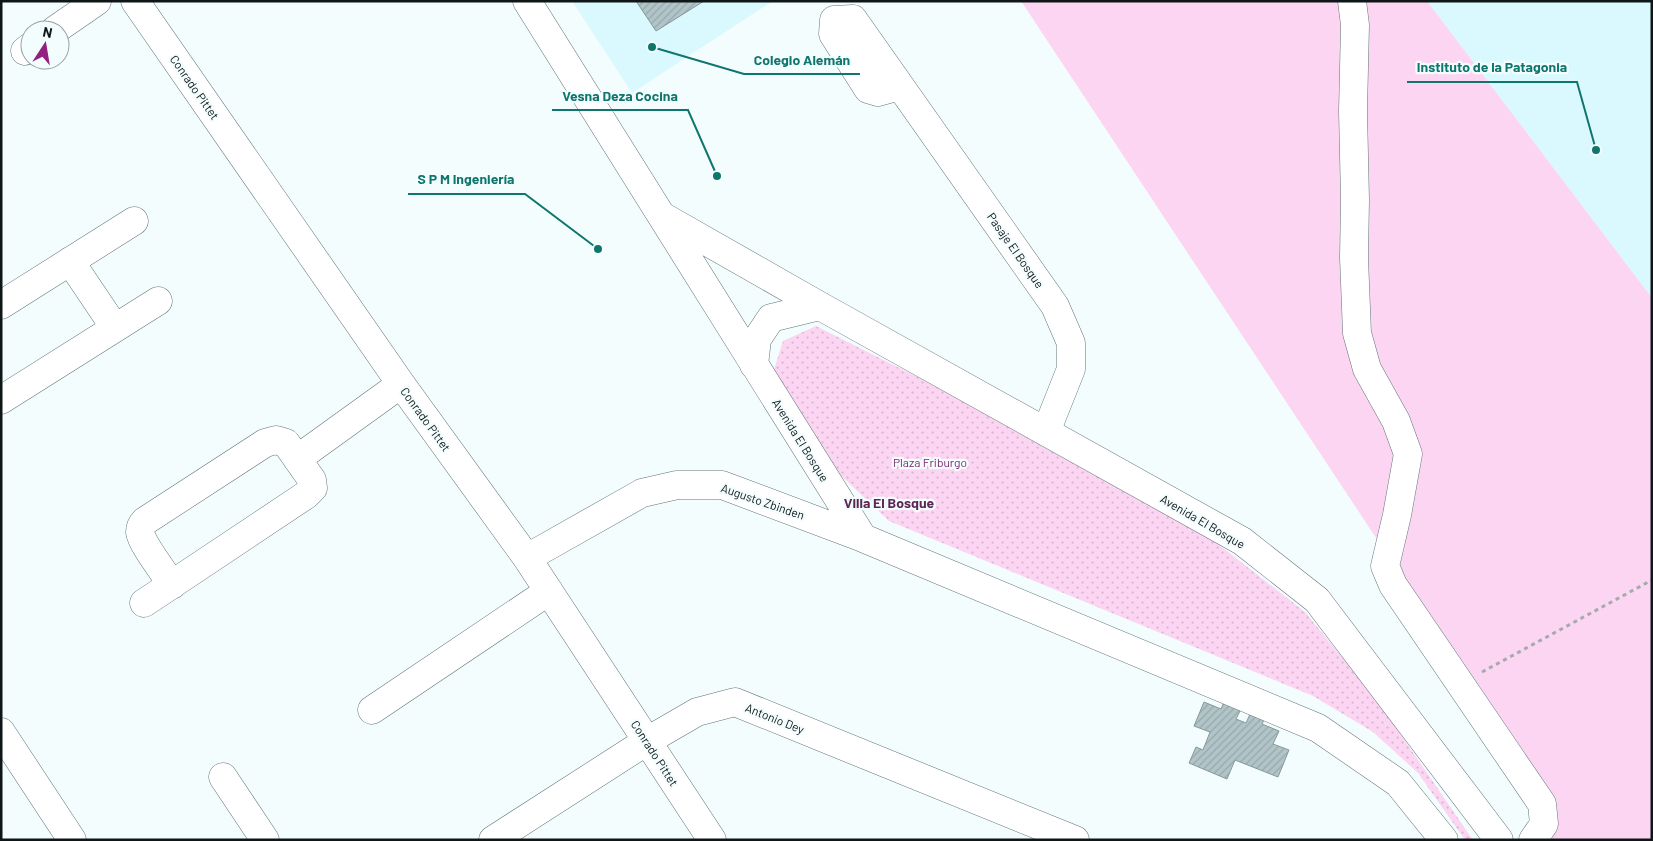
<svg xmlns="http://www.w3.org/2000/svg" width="1653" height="841" font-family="Barlow,sans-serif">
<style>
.built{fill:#daf9fe}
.grass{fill:#fcd5f3}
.park{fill:url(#park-dots)}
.building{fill:url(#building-hatch);stroke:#85989c}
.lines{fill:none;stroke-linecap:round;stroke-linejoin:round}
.minor-casing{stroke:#627477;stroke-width:29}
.path{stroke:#a3acad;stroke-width:3;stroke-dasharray:4 4;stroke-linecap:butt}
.minor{stroke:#fff;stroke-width:28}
.labels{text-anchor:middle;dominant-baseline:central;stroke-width:4.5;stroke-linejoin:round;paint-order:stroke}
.street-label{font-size:12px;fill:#0f1617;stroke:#f4fdfe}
.park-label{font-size:12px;fill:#802773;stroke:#f4fdfe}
.neighbourhood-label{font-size:14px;font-weight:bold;fill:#5d2754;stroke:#f4fdfe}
.leader{fill:none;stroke:#0f766e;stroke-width:2}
.callout-dot{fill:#0f766e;stroke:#f4fdfe;stroke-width:2}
.callout-label{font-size:14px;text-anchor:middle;font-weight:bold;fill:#0f766e;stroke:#f4fdfe;stroke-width:4.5;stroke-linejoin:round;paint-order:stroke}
</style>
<defs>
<pattern id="park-dots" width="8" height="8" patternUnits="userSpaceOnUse" patternTransform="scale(1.25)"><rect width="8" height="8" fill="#fcd5f3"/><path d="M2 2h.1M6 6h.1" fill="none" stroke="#d7b6d0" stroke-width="1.8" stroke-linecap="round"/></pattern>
<pattern id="building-hatch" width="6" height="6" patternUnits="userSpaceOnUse" patternTransform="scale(1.25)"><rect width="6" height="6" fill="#b1c5c9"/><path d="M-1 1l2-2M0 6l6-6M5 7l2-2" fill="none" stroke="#97a8ac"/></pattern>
</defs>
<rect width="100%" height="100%" fill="#f4fdfe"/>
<path class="built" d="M572 1H773L632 93Z
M1427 1H1652V298Z"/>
<path class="grass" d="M1021 1H1427L1652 298V840H1545L1552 804Z"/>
<path class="park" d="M816 326 1025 431 1213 540 1305 612 1377 700 1473 840H1465L1418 773 1373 732 1313 696 889 521 836 471 773 373 783 341Z"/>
<path class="building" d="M636 1H704L656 31Z
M1204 702 1221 709 1224 702 1241 709 1236 719 1246 723 1251 712 1265 718 1262 724 1279 731 1273 744 1289 750 1278 777 1235 760 1227 779 1189 763 1196 747 1203 750 1210 732 1194 726Z"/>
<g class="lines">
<g class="minor-casing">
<path id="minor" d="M135 1 401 384 527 558 712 840
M527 1 863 538
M1352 1 1355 25 1353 111 1355 200 1354 258 1357 333 1367 369 1396 421 1408 454 1397 515 1385 566 1393 585 1542 804 1544 824 1533 840
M55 30 97 1
M25 51 30 47
M900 86 878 92 868 89 833 34 834 20 853 19 1055 306 1071 343V369L1046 432
M662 216 820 306 1242 541 1317 600 1499 840
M70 261 115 328
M1 305 134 221
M754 365 757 339 771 318 820 306
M1 400 158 301
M297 459 401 384
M527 558 642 493 677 485H722L863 538 1318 728 1398 783 1444 840
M144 603 306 495 313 488 312 480 286 443 276 440 265 443 145 521C142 524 140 527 140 532 142 545 165 573 172 585
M372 710 549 591
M1 732 72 840
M223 777 265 840
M493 840 647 741 697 712 735 702 1075 840"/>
</g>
<path class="path" d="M1482 672 1652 580"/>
<use href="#minor" class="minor"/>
</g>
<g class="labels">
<g class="street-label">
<text transform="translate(195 87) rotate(55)">Conrado Pittet</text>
<text transform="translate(1016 250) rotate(55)">Pasaje El Bosque</text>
<text transform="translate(426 419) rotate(54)">Conrado Pittet</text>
<text transform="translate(801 440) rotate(58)">Avenida El Bosque</text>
<text transform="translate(763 501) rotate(19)">Augusto Zbinden</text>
<text transform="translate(1203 521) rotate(30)">Avenida El Bosque</text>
<text transform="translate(775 718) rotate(22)">Antonio Dey</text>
<text transform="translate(655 753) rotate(57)">Conrado Pittet</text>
</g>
<g class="park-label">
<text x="930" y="462">Plaza Friburgo</text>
</g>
<g class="neighbourhood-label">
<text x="889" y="502">Villa El Bosque</text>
</g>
</g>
<path class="leader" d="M652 47L744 74H860M1596 150L1577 82H1407M717 176L688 110H552M598 249L525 194H408"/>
<g class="callout-dot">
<circle cx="652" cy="47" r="5"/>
<circle cx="1596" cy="150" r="5"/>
<circle cx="717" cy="176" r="5"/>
<circle cx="598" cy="249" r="5"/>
</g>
<g class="callout-label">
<text x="802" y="65">Colegio Alemán</text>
<text x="1492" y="72">Instituto de la Patagonia</text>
<text x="620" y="101">Vesna Deza Cocina</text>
<text x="466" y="184">S P M Ingeniería</text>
</g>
<rect width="1653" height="841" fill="none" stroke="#0f1617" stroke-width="5"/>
<g transform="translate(45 45) rotate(12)"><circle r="24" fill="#f4fdfe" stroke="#98a1a2"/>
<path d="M0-4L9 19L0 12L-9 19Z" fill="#922282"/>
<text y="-8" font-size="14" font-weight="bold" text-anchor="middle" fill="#0f1617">N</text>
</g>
</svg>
